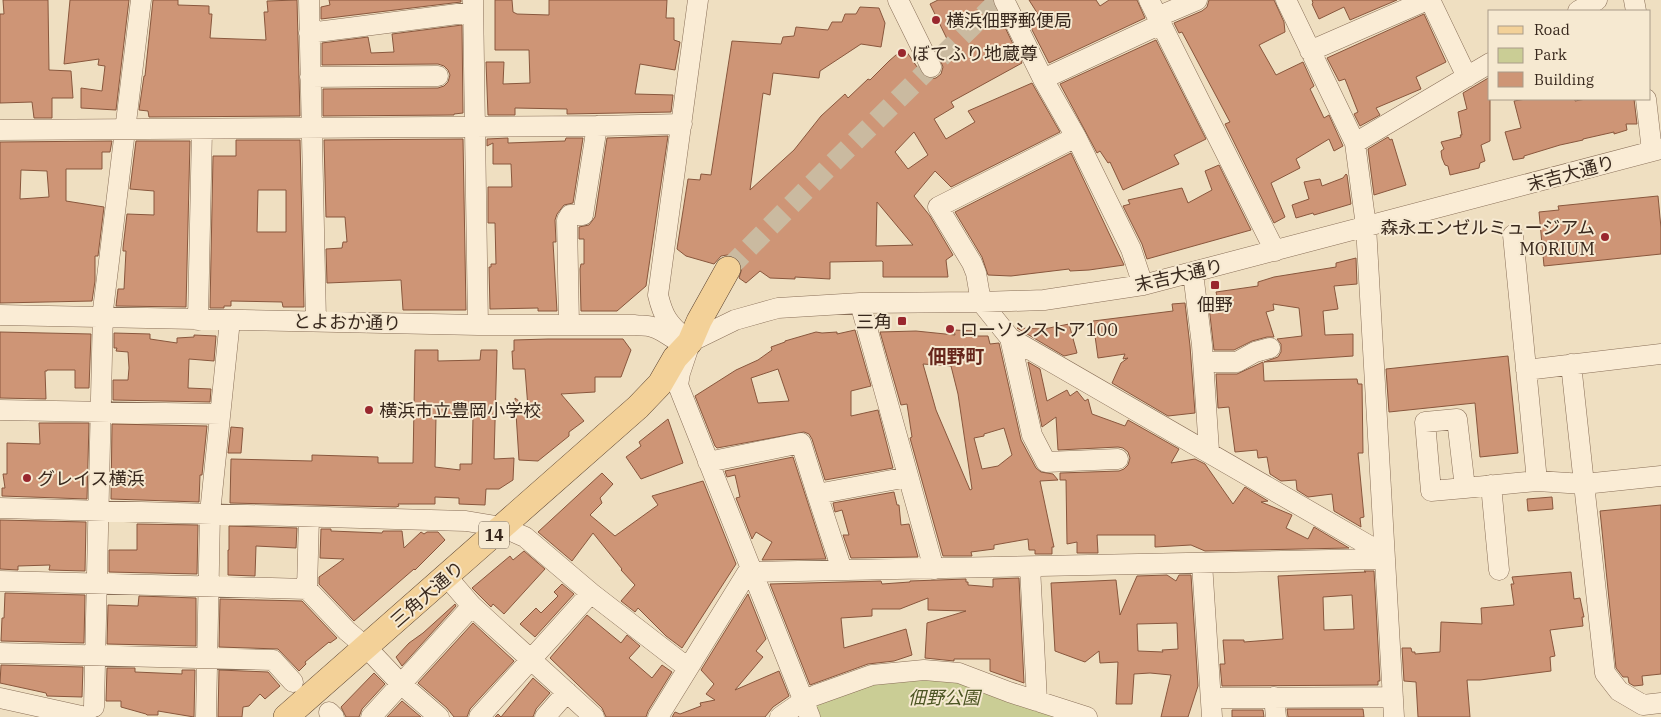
<svg xmlns="http://www.w3.org/2000/svg" width="1661" height="717" font-family="'IBM Plex Serif','Noto Sans JP',serif">
<style>
.green{fill:#cacd95}
.building{fill:#ce9576;stroke:#89573d;fill-rule:evenodd}
.lines{fill:none;stroke-linecap:round;stroke-linejoin:round}
.minor-tunnel{stroke:#cabaa0;stroke-width:20;stroke-dasharray:20 10;stroke-linecap:butt}
.minor-casing{stroke:#896f58;stroke-width:21}
.major-casing{stroke:#563e2d;stroke-width:26}
.minor{stroke:#faecd5;stroke-width:20}
.major{stroke:#f3d198;stroke-width:25}
.poi-dot{fill:#99272e;stroke:#f6e9d1;stroke-width:2}
.labels{text-anchor:middle;dominant-baseline:central;stroke-width:4;stroke-linejoin:round;paint-order:stroke}
.shield{fill:#f6e9d1;stroke:#716253;stroke-width:1}
.shield-label{font-size:16px;font-weight:bold;fill:#38281d}
.poi-label{font-size:18px;fill:#38281d;stroke:#f6e9d1;text-anchor:start}
.street-label{font-size:18px;fill:#38281d;stroke:#f6e9d1}
.park-label{font-size:18px;font-style:italic;fill:#4c5523;stroke:#f6e9d1}
.neighbourhood-label{font-size:19px;font-weight:bold;fill:#66261b;stroke:#f6e9d1}
</style>
<rect width="100%" height="100%" fill="#efdfc1"/>
<path class="green" d="M924 677 962 679 1079 717H819L813 701 874 682Z"/>
<path class="building" d="M3 0H48L49 70 71 71 73 98H52V118H34L32 102 0 103V14H4Z
M70 0H129L116 110 81 108V88L102 91 105 66 98 65 99 59 64 64Z
M153 0H178V5L209 6V14H212L210 38 266 40 264 12H268L267 1 297 0 300 116 149 117 148 111 139 110 144 76H145Z
M329 0H461V2L321 19V7L330 5Z
M495 0H512L513 12 517 14 549 15V0H667L666 18H674V40L680 42 675 70 640 64 635 94 673 95 671 112 567 114V109L515 108V115H488L486 62H504L503 84 530 83 529 50H495Z
M938 0H992L1022 63 951 102 954 107 934 119 946 139 975 122 968 111 1032 83 1060 132 951 187 935 171 914 196 930 216 953 255 946 260 948 277H883V262L882 261 830 262V279L795 277V279L770 278 760 271 746 283 739 278 742 268 740 261 735 256 727 255 721 256 714 264 686 256 677 249 688 179 700 180 701 174 711 175 732 41 781 44 783 37 794 36 796 27 828 30 832 22H842L845 14H856L860 7 879 8 885 23 881 47 861 44 820 71 819 78 773 73 770 95 763 93 750 190 794 150 821 116 845 94 848 98 868 79 870 80 889 61 904 48 924 77 931 79 936 78 941 74 943 67 937 52 948 41 930 4ZM914 132 928 155 908 169 895 152ZM877 202 913 245 876 246Z
M1029 0H1096L1100 6 1109 0H1137L1145 18 1049 63 1029 24 1041 19Z
M1209 0H1274L1284 22 1285 32 1259 45 1276 75 1303 62 1314 86 1310 89 1324 118 1329 115 1343 146 1334 151 1329 139 1296 159 1300 168 1271 183 1285 217 1274 223 1225 124 1230 122 1182 32 1179 33 1174 23 1202 11 1207 7Z
M1312 0H1397L1350 20 1344 7 1319 19 1312 4 1313 3Z
M1424 14 1446 62 1416 77 1421 89 1376 108 1380 115 1360 126 1354 114 1358 112 1345 79 1339 81 1327 58Z
M462 25 463 113 454 114V115L323 116V89L438 88 444 86 448 82 450 75 448 70 444 66 438 64 322 65V43L368 37 371 53 394 52 392 34Z
M1156 40 1206 139 1174 155 1179 164 1123 190 1110 162 1108 163 1100 151 1097 153 1060 84Z
M1490 77V141L1481 145 1485 161 1480 163 1479 168 1450 175 1448 166 1445 165 1442 158 1441 151 1444 149 1441 142 1461 137 1460 135H1462L1458 112 1467 109 1463 93Z
M1526 99H1575V101L1586 99H1634L1637 124H1626L1627 130 1614 134V132L1583 139V140L1560 145 1524 156V158L1513 160 1505 132 1521 128 1514 101Z
M668 136 646 286 617 311H581L580 269 581 264H584V239H579V227L589 225 595 217 607 138Z
M1388 137 1390 140 1392 139 1406 185 1374 195 1368 149Z
M508 138V143L565 141 566 138H583L573 203 564 205 557 214 555 220 556 242H553L557 311H538V308L490 309 489 267H491V264H496L495 223H488V187H512L511 164H493V143L487 146V139Z
M463 139 466 310H403L401 280 327 283 326 249 342 248 343 242H347L345 217H326L324 140Z
M236 140H300L304 307H283L282 302 231 301V306H224V308H210L213 156H236ZM258 190H286V232H257Z
M112 141 110 152H102V169H66V201L104 207 98 256H95V281L92 301 0 303V142ZM21 170 47 171 49 197 20 199Z
M136 141H190L186 307 116 306 118 289H124L126 251H123V248L127 214 154 215V191L130 189Z
M1071 153 1124 265 1089 270 1070 271 1069 269 1011 276 988 275 982 257 955 212Z
M1219 165 1251 230 1147 259 1142 244 1123 206 1130 204 1128 200 1182 188 1188 203 1212 190 1205 171Z
M1346 174 1347 175 1351 204 1314 215 1313 213 1296 218 1292 205 1309 199 1304 182 1320 179 1322 186 1343 178Z
M1658 196 1661 228V254L1544 266 1539 212 1559 210 1558 206Z
M1356 258 1357 284 1334 286 1338 309 1323 311 1325 335 1353 334V356L1264 362 1278 357 1281 352V344L1277 339 1302 336 1299 308 1273 304 1274 310 1266 312 1274 337H1267L1252 341 1234 350H1214L1208 298 1217 296 1216 292 1258 286V282L1274 277 1336 267V263Z
M1185 303 1190 346 1195 413 1168 416 1112 383 1121 363 1128 358 1123 359 1125 354 1098 358 1093 321 1173 311 1172 304Z
M1069 324 1077 353 1064 356 1017 328 1044 329Z
M855 330 871 386 851 391V416L878 410 893 468 825 480 812 439 809 434 804 432 717 448 715 446 695 396 736 370 758 360 772 350 771 347 785 342V341L816 332 822 333 837 332V334ZM778 369 789 401 758 403 751 378Z
M954 330 975 331 976 336H988L990 344 999 343 1021 440 1036 468 1041 472 1053 474 1058 480 1040 481 1054 547H1052V554H1035V550H1029L1028 539 994 545V549L971 552 972 556H943L910 438 912 437 907 404 901 405 880 332 916 331 955 335ZM923 364 951 366 958 394 972 489 970 490 936 410ZM1004 428 1012 455 998 466 982 469 974 438 984 436V434Z
M0 332 91 334 89 388H75V370H47V371H45L46 399 0 398Z
M114 333 150 334V339L177 343V338L194 337V335L216 336 214 361 189 359 188 388 211 389 210 402 113 400V380H128L129 368 128 352 116 351 117 348H114Z
M548 339H623L631 350 621 377H595V392L561 394 584 421 569 432V436L538 461 519 460 515 398 528 408 525 369H513L512 351H514V340Z
M415 350H438V361L480 360 481 350H497L494 459 514 458 513 480 499 489H486L485 505 459 504V498L435 497V504H398L399 506 396 507 230 503 231 459 312 461V455L378 457V463H413ZM436 417H473L472 464H460V470L435 467Z
M1508 356 1518 453 1480 457 1475 403 1389 412 1386 369Z
M1028 362 1040 369 1047 401 1067 390 1070 396 1077 391 1085 401 1088 399 1092 414 1125 426 1128 420 1179 449 1171 463 1195 459 1205 464 1233 504 1245 487 1268 501 1261 502 1292 515 1286 528 1308 539 1314 527 1349 548 1205 551 1191 545 1155 547V535H1097L1098 553H1077V542L1067 544 1066 480H1060V473L1119 471 1124 469 1128 465 1130 458 1128 452 1123 448 1118 447 1058 450 1056 417 1042 427Z
M1263 362 1264 381 1357 379 1358 384H1362L1363 453H1358L1364 517 1360 518 1361 527 1334 511 1332 494 1308 497 1297 490 1296 480 1281 481 1270 474 1267 457 1258 458 1257 450 1235 452 1229 407 1218 408 1216 374H1237Z
M668 419 683 463 641 479 626 457 641 446 639 442Z
M39 423H89L87 499 2 496V488H5L3 474H7V443L40 444Z
M112 424 207 426 202 475H200L199 502 111 499Z
M231 427 243 428 241 453H228Z
M793 457 826 559 762 560 772 542 756 532 752 539 736 498 740 497 735 475 727 477 725 471Z
M602 473 613 484 600 498 602 503 590 515 615 536 658 505 652 496 703 481 736 564 682 648 666 636 638 608 635 612 621 601 635 585 621 570 622 569 593 533 572 561 538 532Z
M894 492 897 505H899L901 525 909 524 918 557 851 558 843 535H849L842 510 835 512 833 503Z
M1552 497 1553 509 1528 511 1527 499Z
M1661 505V674L1642 676 1643 685 1634 686 1629 683 1628 677H1623L1616 668 1600 511Z
M0 520 86 522 85 571 49 570 50 565 18 566V570L0 569Z
M137 524 198 525 197 574 109 572V550H137Z
M229 526 297 528 296 548 256 546 255 576 228 575V550H229Z
M321 529H331V531L382 533 383 531H402L404 548 421 532 424 534 427 532H438L445 540 415 570 414 569 354 621 319 584V577L344 559 320 558Z
M524 551 545 569 504 614 493 604 491 607 472 588 510 556 513 560Z
M1364 571H1374L1380 681H1378V685L1222 686 1220 664H1225L1223 640H1244V642L1283 639 1278 576 1366 572ZM1352 595 1354 629 1324 630 1323 597Z
M1571 572 1574 599 1580 598 1584 617H1582L1583 626 1550 630 1555 656 1550 657 1551 671 1480 680H1467L1470 717H1418L1416 682 1404 681 1402 648H1411L1412 652H1415V654L1440 652 1441 622 1482 624 1481 608 1514 605 1511 584H1514L1512 577Z
M1167 575 1176 581 1179 575H1191L1198 686 1188 717H1161L1171 675 1150 673 1134 674 1132 704H1116L1118 662 1100 663 1099 651 1085 662 1055 651 1051 583 1116 580 1120 615 1137 576ZM1177 623 1178 649 1162 650 1163 652 1138 651 1137 624Z
M1019 578 1024 683 990 671V659H954V661L925 658 927 623 966 611 928 610V598L900 609H872V616L841 618 844 648 906 629 912 655 894 661 868 664 810 685 770 584 881 581 882 584 910 582V581L966 579V582H968V585L993 587V579Z
M562 584 574 594 535 637 520 624 536 608 541 613 558 596 554 592Z
M5 593 85 595 84 643 1 641 2 618H4Z
M748 594 766 639 756 651 763 657 735 690 779 671 789 696 773 707 765 717H672L675 712 680 714 701 706 700 703 715 700 706 694 714 684 701 670Z
M139 596 196 598V646L107 644 108 605 138 606Z
M220 599 302 601 337 638 330 643 329 642 305 662 306 664 299 671 278 649 219 647Z
M455 604 456 606 402 666 396 657 409 643 423 633Z
M587 615 621 643 627 635 640 646 629 658 652 678 662 665 672 672 648 711 646 717H606L602 708 550 658Z
M473 623 514 661 470 709 467 717H454L447 708 418 683Z
M1 665 83 667 82 697 47 696 46 693 0 683Z
M107 668H135V672L182 674V670H195L194 717 158 711V715H147L146 714 121 707V701H106Z
M219 670 268 672 280 686 265 699 260 694 249 706 243 707 242 717H218Z
M374 673 385 684 362 709 359 717H346L341 707Z
M533 678 550 693 536 709 533 717H495L498 714 501 717Z
M402 701 421 717H387Z
M1287 709H1363L1364 717H1288Z
M1232 710H1263L1264 717H1232Z"/>
<g class="lines">
<path class="minor-tunnel" d="M728 269 829 167 999 0"/>
<g class="minor-casing">
<path id="minor" d="M309 0 316 321
M473 0 478 325
M898 0 931 67
M1004 0 1043 79 1076 137 1131 249 1143 285
M1149 0 1275 251
M1286 0 1355 143 1366 226 1394 717
M1430 0 1467 77
M1634 0 1636 11
M1578 11 1597 0
M1157 17 1197 0
M309 33 473 12
M1310 51 1427 0
M310 77 438 76
M1043 79 1161 24
M1646 99 1652 151
M0 130 597 126 682 124
M1355 143 1490 63
M1513 235 1537 481 1584 484 1605 673 1619 691 1643 705 1661 703
M1193 273 1202 345 1209 451
M860 303 934 569
M0 315 478 325H635C641 326 647 325 652 327 666 330 674 344 690 342L735 320 778 308 860 303 981 302 1044 300 1143 285 1661 149
M198 320 202 129
M569 325 567 220 570 215H583L597 126
M685 338C668 324 663 316 658 295L698 0
M1010 338 1032 435 1046 462 1118 459
M688 349 680 373 678 385 810 717
M1203 362H1237L1255 352 1270 348
M1571 364 1584 484 1661 476
M1526 370 1661 354
M0 410 220 414
M708 462 801 443 817 494 908 477
M1491 485 1499 570
M1465 488 1431 491 1425 422 1457 419 1465 488 1537 481
M817 494 842 570
M0 508 466 521 502 527 525 537 591 593 688 668
M1202 563 1212 717
M1030 567 1037 701
M447 577 472 606 594 717
M0 581 307 589 309 517
M307 589 347 631 366 647 401 684 439 717
M0 653 273 660 293 682
M1274 697 1276 717
M0 698 86 717
M1211 698 1393 697
M94 707 103 310 141 0
M329 712 334 717
M206 717 210 513 230 320
M371 717 472 606
M479 717 591 593
M545 717 567 692
M658 717 747 573 752 572 1377 559 1384 555 1368 545 1010 338 981 302 976 273 972 263 938 207 1076 137
M780 717 803 701 816 695 872 675 924 670 959 673 1009 692 1087 717"/>
</g>
<g class="major-casing">
<path id="major" d="M286 717 638 407 660 384 675 358 690 342 699 321 728 269"/>
</g>
<use href="#minor" class="minor"/>
<use href="#major" class="major"/>
</g>
<g class="poi-dot">
<circle cx="936" cy="20" r="5"/>
<circle cx="902" cy="53" r="5"/>
<circle cx="1605" cy="237" r="5"/>
<rect x="1210" y="280" width="10" height="10" rx="2.5"/>
<rect x="897" y="316" width="10" height="10" rx="2.5"/>
<circle cx="950" cy="329" r="5"/>
<circle cx="369" cy="410" r="5"/>
<circle cx="27" cy="478" r="5"/>
</g>
<g class="labels">
<rect class="shield" x="479" y="521.5" width="30" height="27" rx="4"/>
<g class="shield-label">
<text x="494" y="535">14</text>
</g>
<g class="poi-label">
<text x="946" y="20">横浜佃野郵便局</text>
<text x="912" y="53">ぼてふり地蔵尊</text>
<text x="1595" y="227" text-anchor="end">森永エンゼルミュージアム<tspan x="1595" dy="21">MORIUM</tspan></text>
<text x="1215" y="304" text-anchor="middle">佃野</text>
<text x="892" y="321" text-anchor="end">三角</text>
<text x="960" y="329">ローソンストア100</text>
<text x="379" y="410">横浜市立豊岡小学校</text>
<text x="37" y="478">グレイス横浜</text>
</g>
<g class="street-label">
<text transform="translate(1571 173) rotate(-15)">末吉大通り</text>
<text transform="translate(1179 275) rotate(-13)">末吉大通り</text>
<text transform="translate(347 322) rotate(1)">とよおか通り</text>
<text transform="translate(427 594) rotate(-41)">三角大通り</text>
</g>
<g class="park-label">
<text x="944" y="697">佃野公園</text>
</g>
<g class="neighbourhood-label">
<text x="956" y="356">佃野町</text>
</g>
</g>
<rect x="1488" y="10" width="162" height="90" fill="#f6e9d1" stroke="#aa9c89"/>
<rect x="1498" y="26" width="25" height="8" fill="#f3d198" stroke="#aa9c89"/>
<text x="1534" y="35" font-size="15" fill="#38281d">Road</text>
<rect x="1498" y="48" width="25" height="15" fill="#cacd95" stroke="#aa9c89"/>
<text x="1534" y="60" font-size="15" fill="#38281d">Park</text>
<rect x="1498" y="72" width="25" height="15" fill="#ce9576" stroke="#aa9c89"/>
<text x="1534" y="85" font-size="15" fill="#38281d">Building</text>
</svg>
